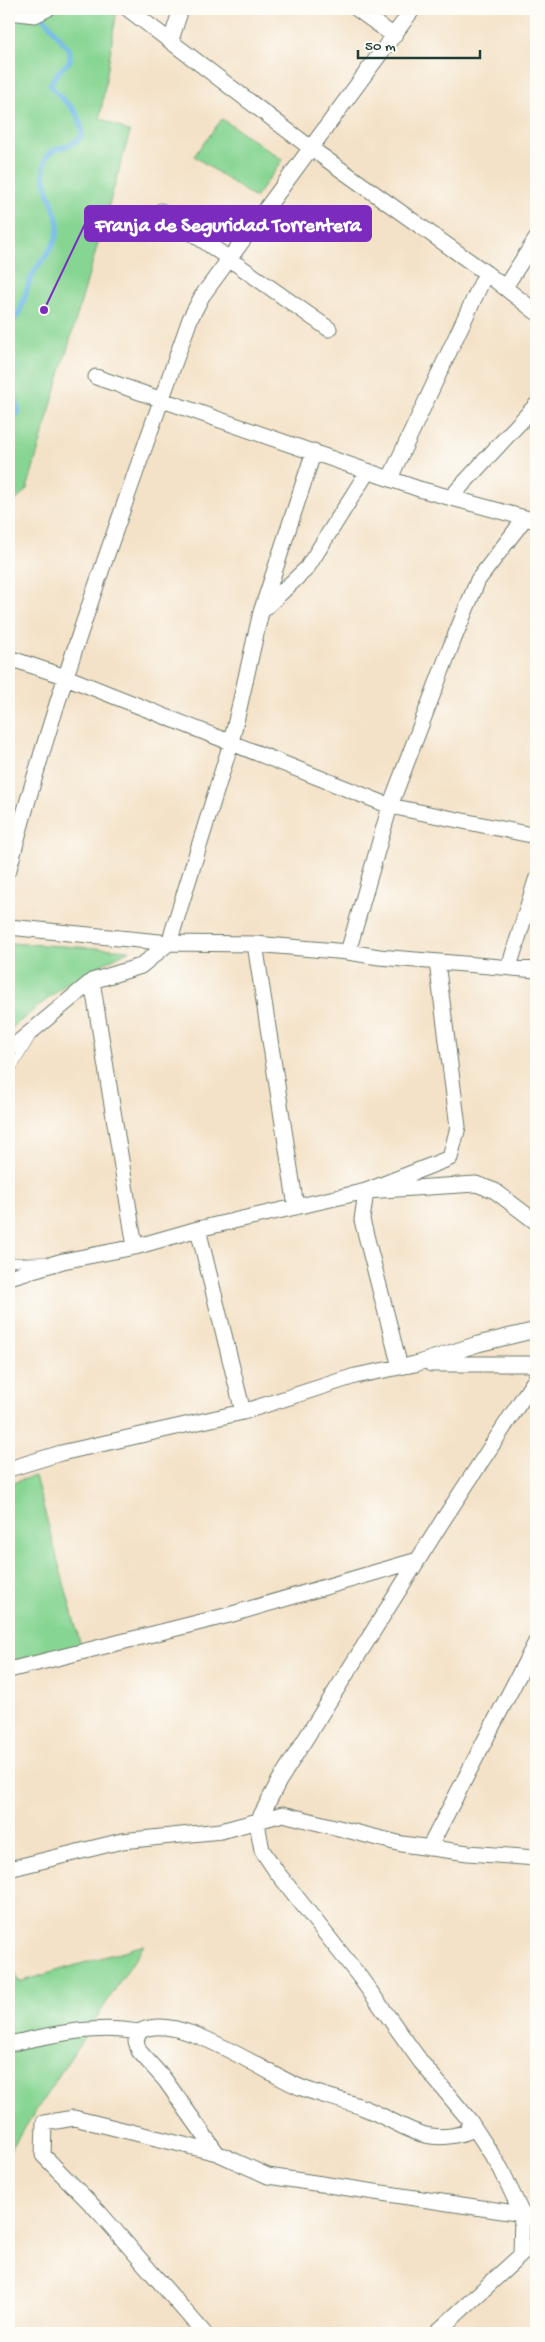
<svg xmlns="http://www.w3.org/2000/svg" width="545" height="2342" font-family="'Gochi Hand',sans-serif">
<style>
.green{fill:#87d593;stroke:#538964}
.lines{fill:none;stroke-linecap:round;stroke-linejoin:round}
.stream{stroke:#70b9e9;stroke-width:5}
.service-casing{stroke:#6a7768;stroke-width:9}
.minor-casing{stroke:#6a7768;stroke-width:17}
.service{stroke:#fff;stroke-width:8}
.minor{stroke:#fff;stroke-width:15}
.leader{fill:none;stroke:#7b2cbf;stroke-width:2}
.callout-dot{fill:#7b2cbf;stroke:#fdfcf7;stroke-width:2}
.callout{fill:#7b2cbf;stroke:#7b2cbf;stroke-width:2}
.callout-label{font-size:20px;text-anchor:middle;font-weight:bold;fill:#fff}
</style>
<rect width="100%" height="100%" fill="#fdfcf7"/>
<filter id="ink" filterUnits="userSpaceOnUse"><feTurbulence type="fractalNoise" baseFrequency=".02" numOctaves="2"/><feDisplacementMap in="SourceGraphic" scale="10" xChannelSelector="R" yChannelSelector="G"/><feConvolveMatrix kernelMatrix="1 2 1 2 8 2 1 2 1" color-interpolation-filters="sRGB"/></filter>
<filter id="wash" filterUnits="userSpaceOnUse"><feTurbulence type="fractalNoise" baseFrequency=".0096" numOctaves="4" result="noise"/><feDisplacementMap in="SourceGraphic" scale="20" xChannelSelector="R" yChannelSelector="G"/><feGaussianBlur stdDeviation="1.12" result="paint"/><feColorMatrix in="noise" values="0 0 0 0 0 0 0 0 0 0 0 0 0 0 0 0 0 1.4 0 .05"/><feComposite in="paint" operator="in"/></filter>
<g filter="url(#wash)">
<rect width="100%" height="100%" fill="#f4e2c8"/>
<path class="green" d="M9 9H117L100 118 130 132 27 489 9 508Z
M222 119 283 160 255 198 194 156Z
M9 943 130 950 70 981 9 1030Z
M35 1476 81 1646 9 1661V1484Z
M144 1945 9 2152V1955L19 1982Z"/>
<g class="lines">
<path class="stream" d="M9 325C24 313 24 294 31 278 39 260 57 249 58 228 59 208 33 173 49 154 55 147 66 148 73 143 76 142 79 138 82 136 81 105 64 107 50 84L59 71 70 61V51L41 14
M9 355 15 368 10 380 19 411 14 418 9 419"/>
</g>
</g>
<g filter="url(#ink)">
<g class="lines">
<g class="service-casing">
<path id="service" d="M9 1074 31 1037
M9 1262 46 1261"/>
</g>
<g class="minor-casing">
<path id="minor" d="M128 9 312 149 486 273 536 312
M357 9 394 36
M9 12 35 15 47 9
M171 40 181 9
M161 211 329 329
M505 287 536 239
M96 377 419 489 536 521
M390 478 486 273
M451 497 536 405
M263 610 307 568 368 471
M9 658 66 677 390 806 536 836
M9 869C58 682 126 501 190 319L202 296 413 9
M9 927 169 943 255 944 348 952 379 957 536 970
M255 944 296 1207
M348 952 390 806 453 641 478 580 525 518
M509 967 536 880
M92 981 135 1247
M9 1050 92 981 141 966 169 943 231 743 261 612 314 451
M198 1229 243 1412
M9 1277 63 1261 135 1247 198 1229 366 1191 476 1184 495 1191 536 1222
M431 1364H536
M400 1367 362 1220 366 1191 450 1158 458 1127 437 962
M9 1469 61 1453 243 1412 355 1376 415 1364 478 1344 536 1330
M9 1670 229 1615 418 1560
M429 1848 536 1642
M9 1869 122 1841 221 1831 283 1814 402 1844 468 1853 536 1858
M9 2044C52 2035 94 2024 139 2032
M217 2153 165 2080 139 2051 136 2041 139 2032C176 2008 265 2074 302 2088 323 2096 344 2100 364 2108 403 2123 422 2147 467 2132L470 2121 421 2062 359 1976 276 1871 262 1850 257 1823 279 1781 443 1520 536 1378
M204 2333 99 2212 43 2155 44 2123 74 2118 217 2153 268 2176 522 2214 501 2169 470 2121
M436 2333 521 2255 522 2214 536 2219"/>
</g>
<use href="#service" class="service"/>
<use href="#minor" class="minor"/>
</g>
</g>
<path class="leader" d="M44 310L85 224"/>
<circle class="callout-dot" cx="44" cy="310" r="5"/>
<rect class="callout" x="85" y="206" width="286" height="35" rx="5"/>
<g class="callout-label">
<text x="228" y="231">Franja de Seguridad Torrentera</text>
</g>
<rect width="545" height="2342" fill="none" stroke="#fdfcf7" stroke-width="30"/>
<path d="M358 50v8h122v-8" fill="none" stroke="#1f3d34" stroke-width="2.5"/>
<text x="365" y="50" font-size="15" fill="#1f3d34" stroke="#fdfcf7" stroke-width="4" paint-order="stroke">50 m</text>
</svg>
